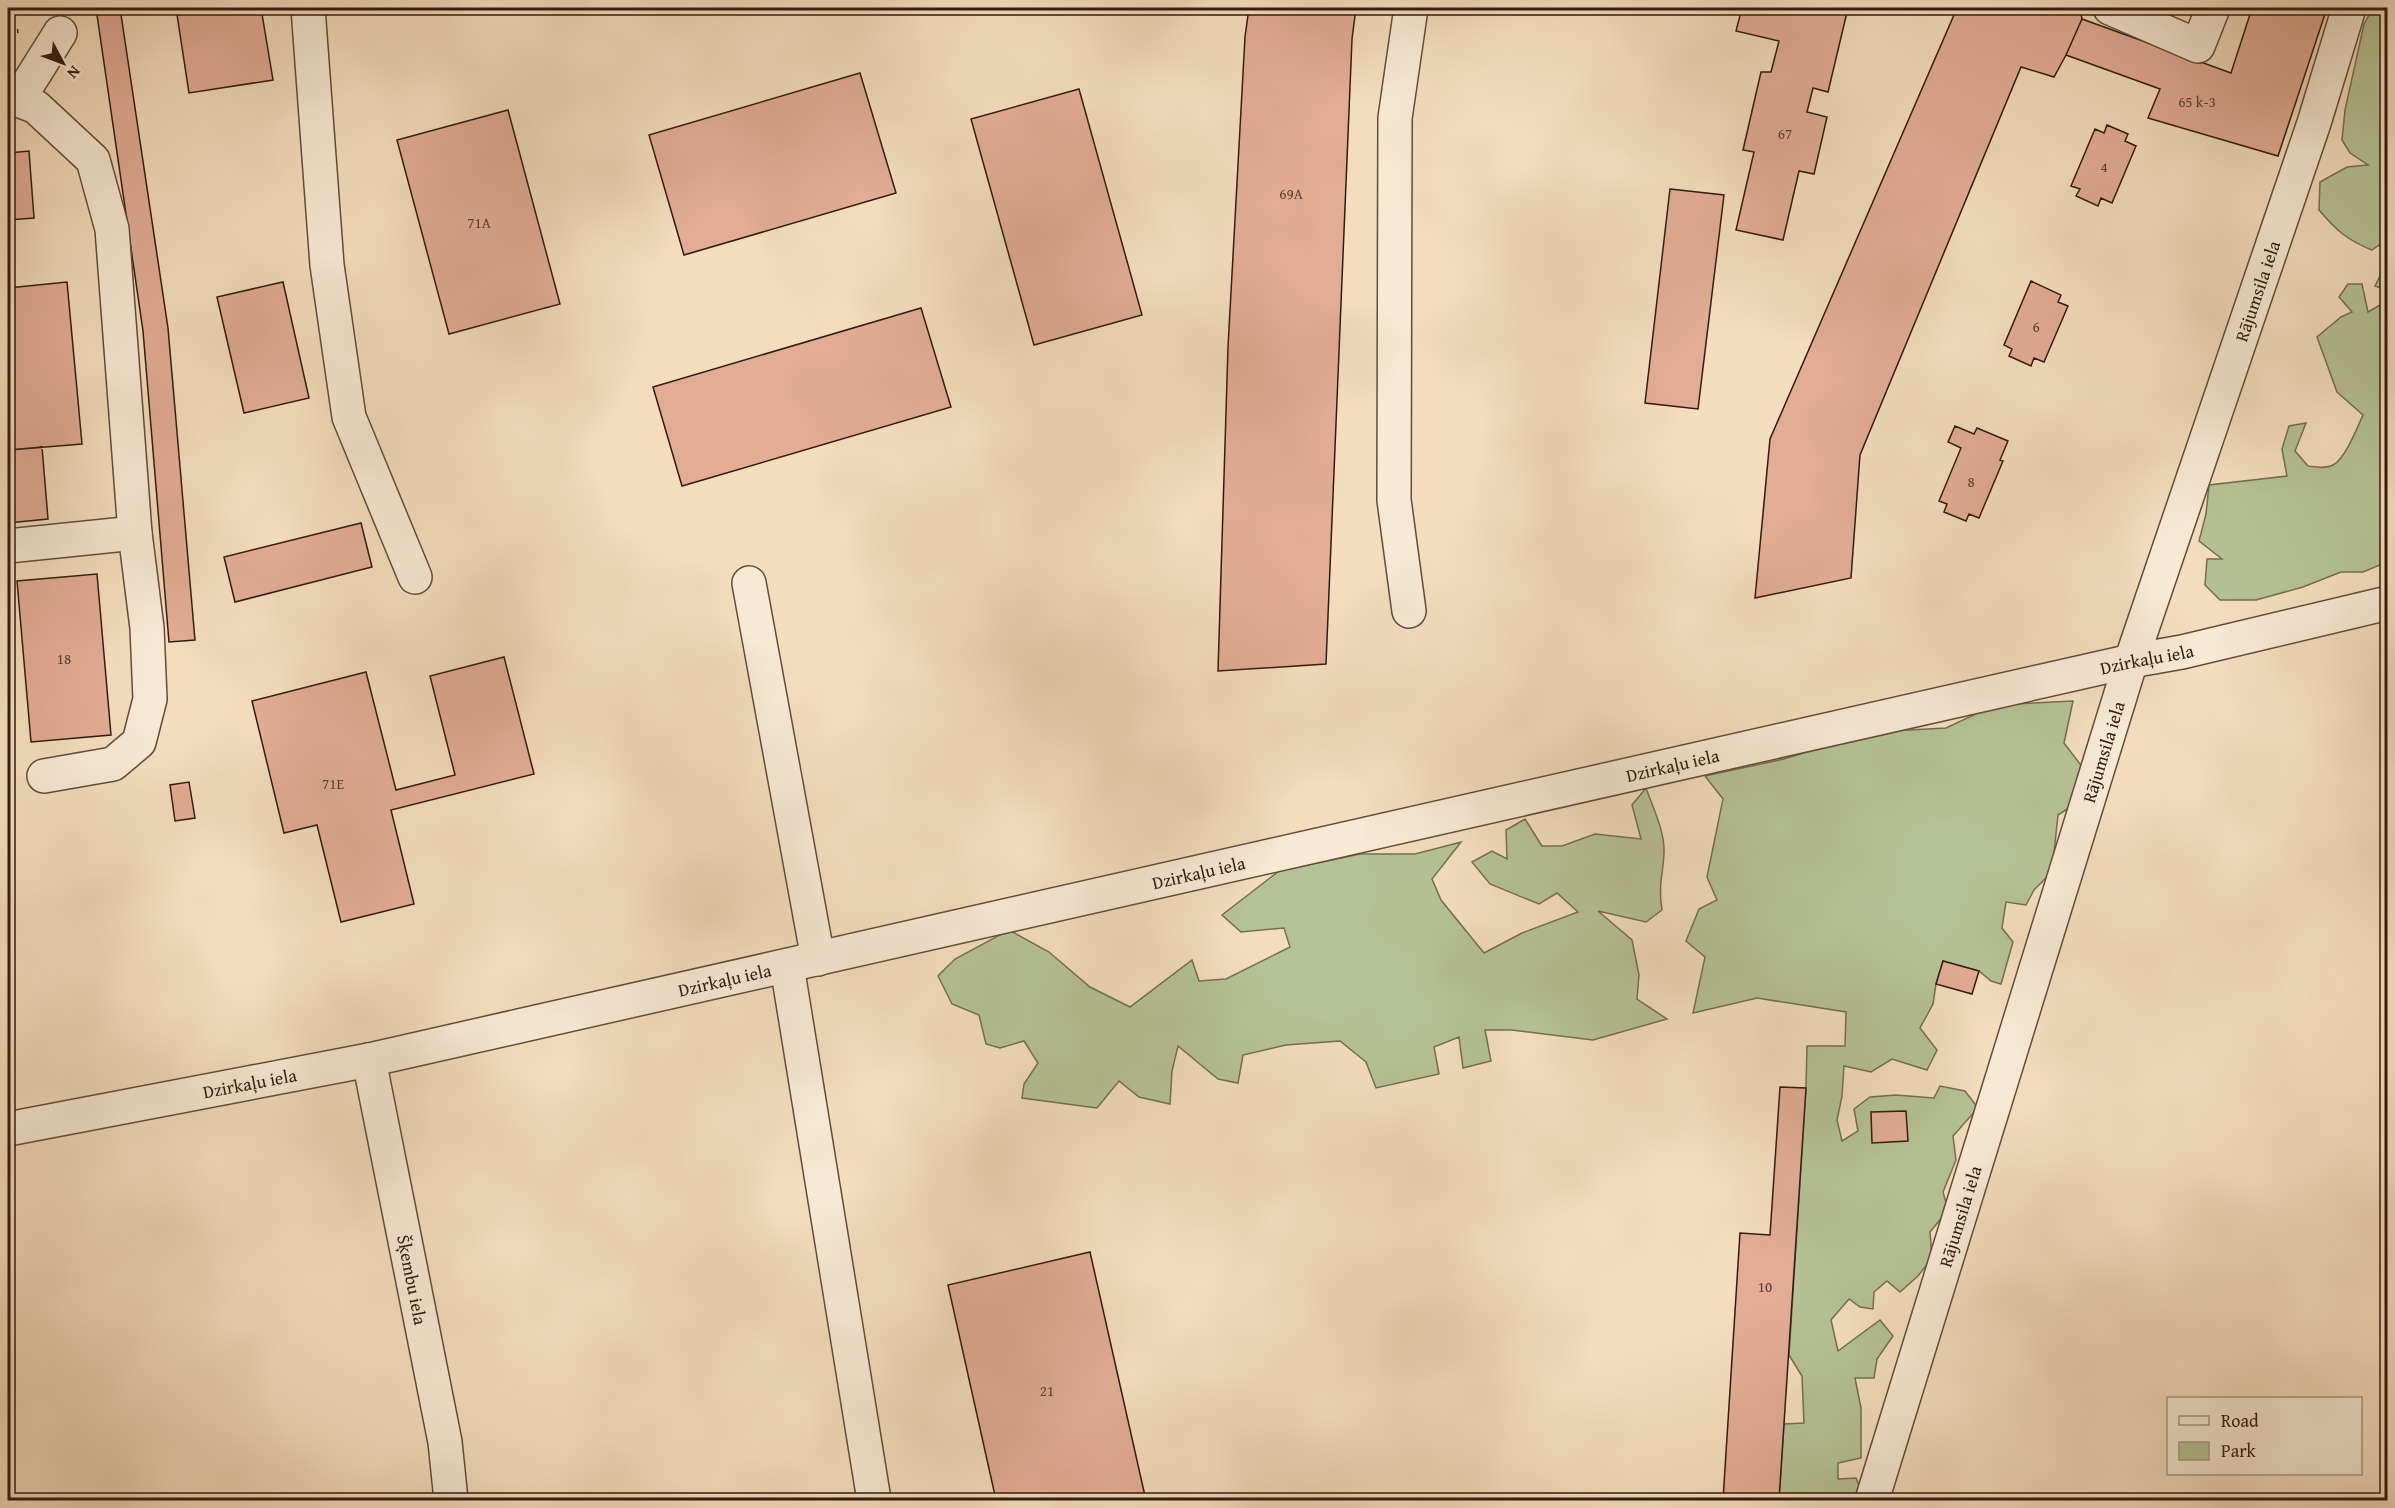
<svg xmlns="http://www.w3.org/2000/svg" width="2395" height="1508" font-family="'Gentium Book Plus',serif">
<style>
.green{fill:#b5c295;stroke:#746e52;stroke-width:1.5}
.building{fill:#e2ac95;stroke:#321b0f;stroke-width:1.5}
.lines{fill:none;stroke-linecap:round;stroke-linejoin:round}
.minor-casing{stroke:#624c3a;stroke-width:36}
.path{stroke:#321b0f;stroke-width:4;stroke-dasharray:1.5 3;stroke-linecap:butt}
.minor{stroke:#f7e9d4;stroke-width:33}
.labels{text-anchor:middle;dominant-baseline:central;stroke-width:6;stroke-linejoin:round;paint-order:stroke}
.number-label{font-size:15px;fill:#5e3f30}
.street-label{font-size:18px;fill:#321b0f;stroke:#f7e9d4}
</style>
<rect width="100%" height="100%" fill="#f3ddbd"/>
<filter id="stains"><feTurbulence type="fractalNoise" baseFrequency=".00333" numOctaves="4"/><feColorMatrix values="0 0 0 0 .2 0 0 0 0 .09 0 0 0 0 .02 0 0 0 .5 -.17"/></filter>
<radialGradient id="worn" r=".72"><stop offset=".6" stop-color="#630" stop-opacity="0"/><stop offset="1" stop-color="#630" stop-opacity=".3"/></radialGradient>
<path class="green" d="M2373 8H2387L2388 239 2372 250C2347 240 2336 230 2319 210L2320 182 2347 167 2368 165 2350 153 2342 140 2345 110 2364 24Z
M2387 262V290L2375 286Z
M2348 284H2362L2368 312 2387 301V562L2363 572H2341L2303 587 2256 600H2220L2205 585 2207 559H2222L2199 541 2206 514 2209 485 2287 476 2282 449 2289 426 2306 423 2295 451 2308 466C2316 467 2326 469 2333 465 2345 459 2357 428 2363 415L2337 392 2317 337 2341 317 2352 312 2339 297Z
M2073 701 2064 743 2083 768 2075 804 2058 815 2052 872 2034 890 2026 905 2006 902 2002 928 2013 942 2001 984 1991 981 1979 971 1943 961 1936 984 1933 1004 1920 1028 1937 1050 1927 1070 1892 1059 1871 1072 1844 1066 1842 1096 1837 1120 1842 1141 1858 1131 1854 1109 1870 1097 1896 1095 1934 1098 1940 1086 1965 1091 1978 1108 1953 1136 1956 1160 1943 1192 1948 1210 1930 1232 1932 1258 1918 1276 1900 1292 1887 1281 1874 1292 1873 1309 1860 1307 1849 1299 1831 1320 1838 1351 1880 1320 1893 1336 1877 1359 1874 1378H1855L1861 1408V1458L1838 1463V1479L1856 1478 1863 1495 1861 1500H1779L1784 1424 1804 1423 1802 1376 1789 1355 1806 1088 1807 1046H1845L1846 1012 1757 998 1693 1013 1705 957 1686 941 1699 909 1717 900 1707 877 1723 799 1705 776 1784 759 1871 732 1946 728 1995 705Z
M1646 788C1653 808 1665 832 1664 853 1663 875 1658 885 1662 910L1646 922 1598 911 1632 940 1639 975 1637 999 1667 1019 1593 1040 1512 1030H1485L1491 1061 1463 1068 1459 1037 1434 1047 1439 1074 1376 1088 1366 1062 1340 1041 1286 1045 1243 1055 1238 1083 1218 1079 1178 1046 1172 1071 1170 1104 1139 1097 1119 1081 1097 1108 1022 1098 1024 1084 1038 1063 1024 1041 1000 1048 986 1044 979 1015 952 1004 938 976 955 959 1009 930 1049 952 1090 987 1130 1007 1192 960 1199 981 1226 979 1290 947 1284 928 1241 932 1222 915 1279 871 1360 854H1415L1461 842 1432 879 1441 900 1484 953 1522 933 1578 912 1557 893 1539 904 1490 884 1472 862 1492 851 1507 859 1506 830 1525 819 1542 846H1562L1595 834 1641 839 1632 805Z"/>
<path class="building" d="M96 8H120L168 328 195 640 169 642 143 331Z
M176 8H261L273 80 189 93Z
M1249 8H1356L1352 39 1326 664 1218 671 1228 347 1245 37Z
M1742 8H1848L1828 92 1813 88 1807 112 1827 117 1814 174 1799 171 1783 240 1736 230 1754 152 1743 150 1761 72H1771L1779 41 1736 31Z
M1957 8H2080L2082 19 2066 55 2054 77 2021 67 1860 455 1851 578 1755 598 1770 439Z
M2252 8H2327L2278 156 2148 118 2160 89 2066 55 2082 19 2231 73Z
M860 73 896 193 684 255 649 135Z
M1079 89 1142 315 1034 345 971 119Z
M508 110 560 304 449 334 397 140Z
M2107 125 2128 134 2125 141 2136 146 2112 203 2101 198 2098 206 2076 196 2080 189 2071 186 2095 129 2104 133Z
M29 151 34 218 8 220V153Z
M1670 189 1724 195 1698 409 1645 403Z
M2031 281 2061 295 2058 302 2068 306 2044 362 2034 358 2031 366 2009 356 2012 349 2004 345Z
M67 282 82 444 10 450 8 423V288Z
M283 282 309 398 244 413 217 297Z
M921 308 951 407 682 486 653 387Z
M1955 426 1974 434 1977 428 2008 441 2000 460 2003 461 1979 518 1969 514 1966 521 1944 512 1947 504 1939 501 1961 448 1948 442Z
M42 447 48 519 8 523V450Z
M361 523 372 567 235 602 224 557Z
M97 574 111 735 31 742 17 581Z
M504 657 534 774 391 810 414 904 341 922 317 825 284 833 252 701 366 672 396 790 455 775 430 676Z
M189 782 195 818 175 821 170 785Z
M1943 961 1979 971 1972 994 1936 984Z
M1780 1087 1806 1088 1779 1500H1723L1740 1233 1770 1235Z
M1906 1111 1908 1141 1872 1143 1871 1112Z
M1090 1252 1145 1496 1123 1500H996L948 1285Z"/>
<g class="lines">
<g class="minor-casing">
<g id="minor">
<path d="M308 8 327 265 349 417 415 577"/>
<path d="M2110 8 2198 46 2213 8"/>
<path d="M8 96 36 107 93 160 112 229 135 533 147 628 150 699 139 742 113 764 44 776"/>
<path d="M18 100 60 33"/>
<path d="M8 546 135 533"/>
<path d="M749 583 818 959"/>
<path d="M1409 611 1394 500 1395 118 1411 8"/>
<path d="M787 966 874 1500"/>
<path id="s1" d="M369 1060 445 1442 451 1500"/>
<path id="s2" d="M8 1129 369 1060 2131 661 2182 652 2388 603"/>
<path id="s3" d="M1872 1500 2131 661 2314 123 2349 8"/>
</g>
</g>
<path class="path" d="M8 32 19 31"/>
<use href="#minor" class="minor"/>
</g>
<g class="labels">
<g class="number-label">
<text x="2197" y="101">65 k-3</text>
<text x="1785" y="133">67</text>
<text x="2104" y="166">4</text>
<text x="1291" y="193">69A</text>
<text x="479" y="222">71A</text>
<text x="2036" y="326">6</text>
<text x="1971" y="481">8</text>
<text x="64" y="658">18</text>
<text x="333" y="783">71E</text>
<text x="1765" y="1286">10</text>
<text x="1047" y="1390">21</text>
</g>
<g class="street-label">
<text stroke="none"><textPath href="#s3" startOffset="1269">Rājumsila iela</textPath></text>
<text stroke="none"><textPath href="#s2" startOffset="2190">Dzirkaļu iela</textPath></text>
<text stroke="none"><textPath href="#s3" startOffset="783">Rājumsila iela</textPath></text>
<text stroke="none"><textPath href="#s2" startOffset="1704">Dzirkaļu iela</textPath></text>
<text stroke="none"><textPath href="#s2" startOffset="1218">Dzirkaļu iela</textPath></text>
<text stroke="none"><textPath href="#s2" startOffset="732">Dzirkaļu iela</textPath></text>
<text stroke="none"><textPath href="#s2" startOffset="246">Dzirkaļu iela</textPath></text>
<text stroke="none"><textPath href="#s3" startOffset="297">Rājumsila iela</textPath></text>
<text stroke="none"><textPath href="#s1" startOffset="224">Šķembu iela</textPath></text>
</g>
</g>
<rect width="2395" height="1508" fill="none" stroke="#f3ddbd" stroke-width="30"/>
<rect x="9" y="9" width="2377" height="1490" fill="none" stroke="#321b0f" stroke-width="3"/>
<rect x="15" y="15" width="2365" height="1478" fill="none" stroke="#321b0f" stroke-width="1.5"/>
<rect x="2167" y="1397" width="195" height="78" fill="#f7e9d4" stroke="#a89785" stroke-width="1.5"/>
<rect x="2179" y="1416" width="30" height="9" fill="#f7e9d4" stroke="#a89785" stroke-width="1.5"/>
<text x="2221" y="1427" font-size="18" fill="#321b0f">Road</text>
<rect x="2179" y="1442" width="30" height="18" fill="#b5c295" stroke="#a89785" stroke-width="1.5"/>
<text x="2221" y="1457" font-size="18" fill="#321b0f">Park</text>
<g transform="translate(63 63) rotate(131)" stroke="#f7e9d4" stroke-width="4.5" paint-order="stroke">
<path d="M0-4.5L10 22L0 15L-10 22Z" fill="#321b0f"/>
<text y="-9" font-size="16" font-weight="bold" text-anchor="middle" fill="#321b0f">N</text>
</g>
<rect width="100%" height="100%" filter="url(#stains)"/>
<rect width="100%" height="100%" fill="url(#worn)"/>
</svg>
